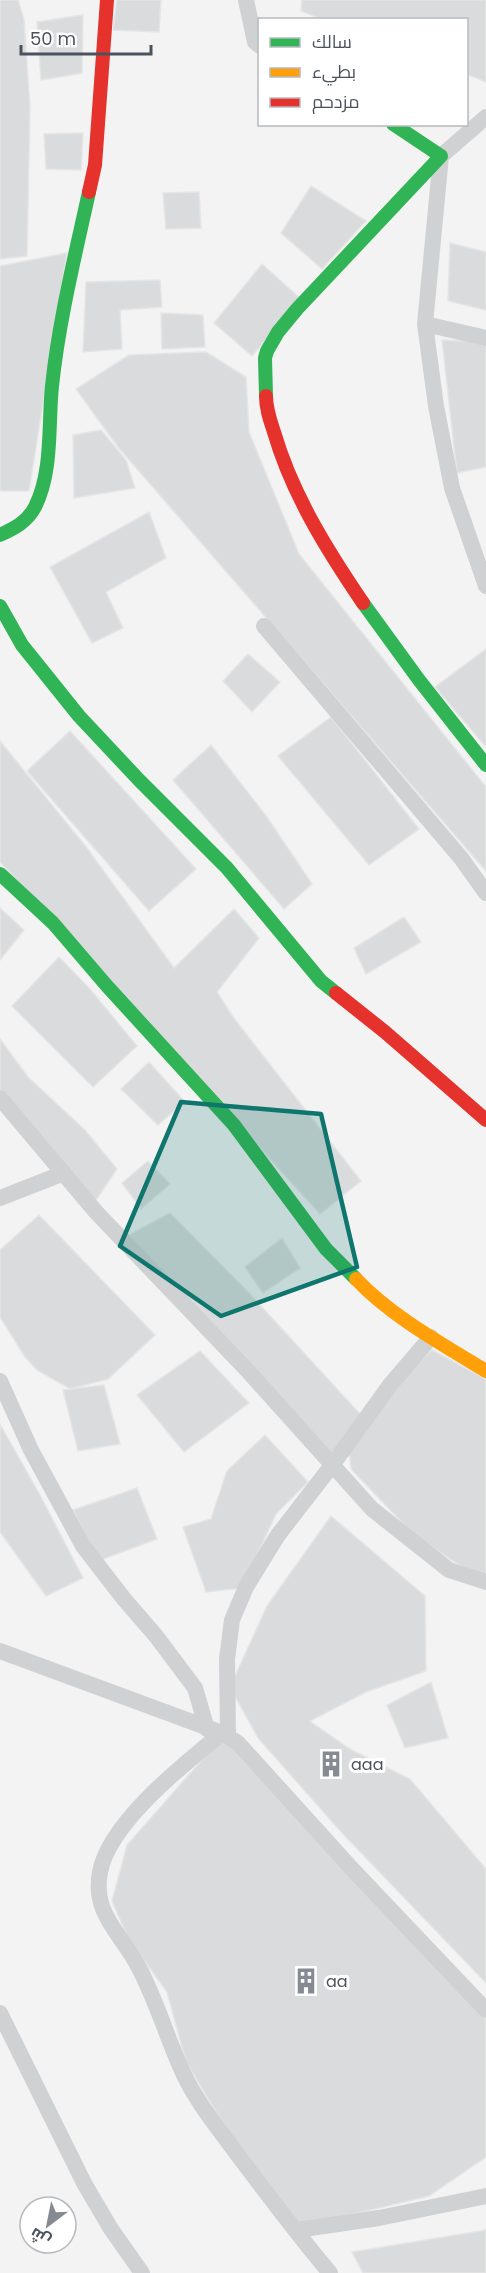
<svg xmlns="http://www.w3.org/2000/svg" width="486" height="2273" font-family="Poppins,Cairo,sans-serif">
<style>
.building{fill:#dadbdd;stroke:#e5e5e5;stroke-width:1.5}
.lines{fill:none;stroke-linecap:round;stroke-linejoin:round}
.street{stroke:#cfd1d3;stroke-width:16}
.fast{stroke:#30b455;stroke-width:14}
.slow{stroke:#ff9f0a;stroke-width:14}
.jam{stroke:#e5322d;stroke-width:14}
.marked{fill:#0f766e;fill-opacity:0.2;stroke:#0f766e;stroke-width:4.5;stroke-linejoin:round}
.labels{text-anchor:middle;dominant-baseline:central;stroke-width:6;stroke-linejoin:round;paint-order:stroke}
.poi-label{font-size:16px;fill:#4b525e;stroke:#fff;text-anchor:start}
</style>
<rect width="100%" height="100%" fill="#f3f3f3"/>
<path class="building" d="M0 0H18L24 20 30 107 27 256 0 259Z
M117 0H161L159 32 113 30Z
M302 0H486V82L466 74V20H324L301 11Z
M83 15 82 73 41 80 37 22Z
M83 133 81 170 46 169 44 134Z
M311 186 366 221 322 269 281 233Z
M199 192 201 228 166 229 163 193Z
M450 243 486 252V310L448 301Z
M67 253 29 491H0V266Z
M262 264 301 299 252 356 214 323Z
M160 280 162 307 120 310 122 349 83 352 86 282Z
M161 313 203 315 205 347 162 349Z
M442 340 486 342V467L457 473Z
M206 352 246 377 249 432 299 554 486 787V871L118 447 76 389 129 355Z
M101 430 126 460 135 488 74 498 73 435Z
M149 512 166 558 106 592 123 628 92 643 50 567Z
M486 649V747L435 687Z
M248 654 280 682 252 712 223 681Z
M331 717 419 829 369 865 278 756Z
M70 731 196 869 149 911 27 771Z
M0 741 87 848 174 968 234 909 259 938 217 992 233 1017 361 1181 320 1214 0 862Z
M211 745 267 817 312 884 284 909 173 780Z
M0 908 24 930 0 960Z
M404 917 421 942 366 974 354 948Z
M59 957 90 989 137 1046 93 1087 12 1006Z
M0 1039 28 1077 85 1130 117 1169 94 1203 0 1089Z
M149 1062 185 1102 158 1125 121 1089Z
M148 1161 170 1184 141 1209 122 1183Z
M170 1213 249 1293 361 1415 332 1454 127 1236Z
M39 1215 155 1335 108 1379 70 1389 37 1370 25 1357 0 1317V1250Z
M282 1238 300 1268 263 1293 245 1267Z
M432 1350 486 1379V1573L473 1574 415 1536 351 1469 349 1452 407 1372Z
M200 1351 249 1403 184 1452 137 1395Z
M104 1385 120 1444 78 1451 63 1390Z
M0 1424 40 1495 83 1578 46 1596 0 1532Z
M265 1435 308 1482 276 1514 242 1588 206 1592 183 1527 211 1519 227 1471Z
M137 1488 157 1539 98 1561 73 1510Z
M331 1516 425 1596 426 1671 366 1692 310 1721 350 1749 410 1779 486 1869V1983L342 1833 258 1738 230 1687 267 1606Z
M431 1682 448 1738 405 1748 387 1705Z
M223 1736 444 1969 486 2020V2157L429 2196 300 2227 241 2153 186 2062 167 1992 128 1938 112 1901 127 1845Z
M486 2230V2273H363L352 2252Z"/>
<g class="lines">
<path class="street" d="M246 0 255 42 260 46
M486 117 441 156 425 324 436 406 452 488 486 586
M425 324 486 338
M264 626 461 858 486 893
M0 1098 96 1212 247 1370 372 1509 449 1570 486 1582
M0 1198 64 1173
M0 1381 31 1450 83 1546 124 1599 156 1636 195 1688 207 1729
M0 1651 222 1733 238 1743 353 1870 486 2010
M222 1733C184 1764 109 1823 100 1872 92 1914 121 1933 138 1966 157 2001 167 2039 184 2075 198 2104 219 2129 237 2154 268 2195 298 2235 330 2273
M228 1736 227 1659 232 1620 246 1587 278 1535 333 1464 390 1385 431 1337
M0 2013 84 2183 111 2229 142 2273
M297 2230 379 2218 486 2196"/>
<path class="fast" d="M266 396 265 358 267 351 278 332 297 309 441 156 393 124
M0 535C15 528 27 522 35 507 53 471 48 425 52 386 59 320 75 256 89 192
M363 603 419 680 486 765
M0 606 22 645 79 716 139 780 227 868 321 981 336 993
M0 874 53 923 107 986 234 1125 326 1249 356 1279"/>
<path class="slow" d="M356 1279C392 1317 442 1344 486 1371"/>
<path class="jam" d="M89 192 95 165 107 0
M266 396C266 409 270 420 274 432 292 494 327 550 363 603
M336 993 385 1032 486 1120"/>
</g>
<path class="marked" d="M181 1102 321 1114 357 1267 221 1316 120 1246Z"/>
<defs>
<g id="building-bare" transform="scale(2.07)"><path d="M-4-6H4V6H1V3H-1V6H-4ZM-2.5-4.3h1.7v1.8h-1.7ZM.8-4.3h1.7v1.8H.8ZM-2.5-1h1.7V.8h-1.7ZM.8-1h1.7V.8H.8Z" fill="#868a92" stroke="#fff" stroke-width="2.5" paint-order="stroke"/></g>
</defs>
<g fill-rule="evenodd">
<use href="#building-bare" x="331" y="1764"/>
<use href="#building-bare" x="306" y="1981"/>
</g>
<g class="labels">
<g class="poi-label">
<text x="351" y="1764">aaa</text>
<text x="326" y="1981">aa</text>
</g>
</g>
<rect x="258" y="18" width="210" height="108" fill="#ffffff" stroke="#b7babf" stroke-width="1.5"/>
<rect x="270" y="38" width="30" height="9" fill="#30b455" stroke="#b7babf" stroke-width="1.5"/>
<text x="312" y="48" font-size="18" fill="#4b525e">سالك</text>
<rect x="270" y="68" width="30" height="9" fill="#ff9f0a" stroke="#b7babf" stroke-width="1.5"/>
<text x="312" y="78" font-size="18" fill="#4b525e">بطيء</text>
<rect x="270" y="98" width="30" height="9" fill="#e5322d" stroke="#b7babf" stroke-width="1.5"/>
<text x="312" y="108" font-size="18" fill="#4b525e">مزدحم</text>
<g transform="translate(48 2225) rotate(212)"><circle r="28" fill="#ffffff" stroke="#b7babf" stroke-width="1.5"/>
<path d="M0-4.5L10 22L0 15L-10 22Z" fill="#868a92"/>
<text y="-9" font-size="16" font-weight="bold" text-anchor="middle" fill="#4b525e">ش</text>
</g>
<path d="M21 45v9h130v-9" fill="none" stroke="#4b525e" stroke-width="3"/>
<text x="30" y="45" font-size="18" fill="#4b525e" stroke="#ffffff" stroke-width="4.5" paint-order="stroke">50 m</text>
</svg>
